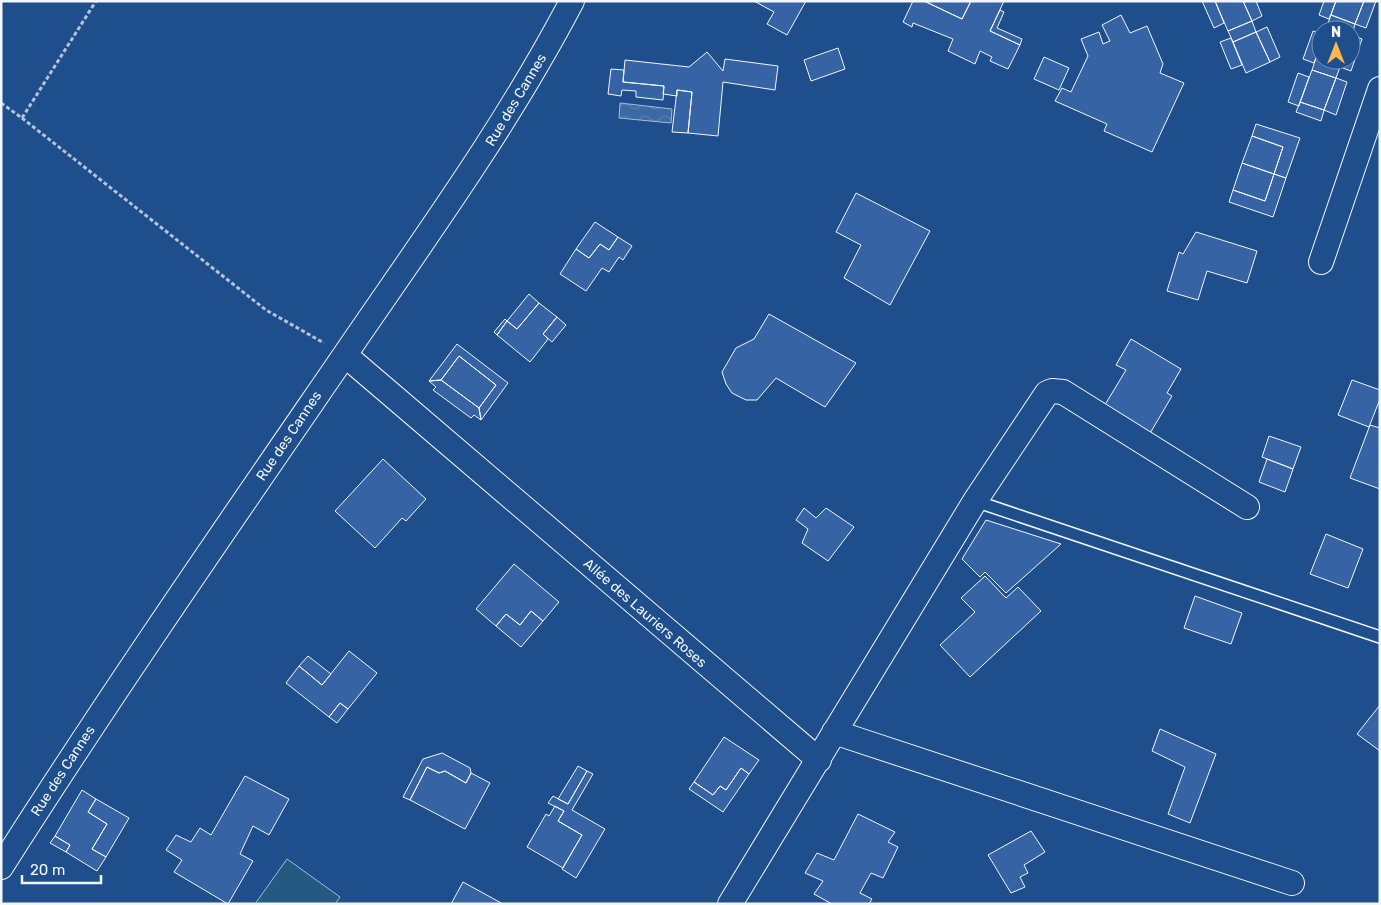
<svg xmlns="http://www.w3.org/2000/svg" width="1381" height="905" font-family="Rubik,sans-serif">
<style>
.grass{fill:#245a82;stroke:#a8bbd7}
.water{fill:url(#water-waves);stroke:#a8bbd7}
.building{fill:#3563a3;stroke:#f2f6ff}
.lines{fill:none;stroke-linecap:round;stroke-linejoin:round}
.service-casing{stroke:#f2f6ff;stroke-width:14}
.minor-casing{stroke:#f2f6ff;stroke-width:26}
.path{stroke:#b3c4dc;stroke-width:3;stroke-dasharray:4 2.5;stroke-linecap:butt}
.service{stroke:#1f4e8c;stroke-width:11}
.minor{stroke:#1f4e8c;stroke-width:24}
.labels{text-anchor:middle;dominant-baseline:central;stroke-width:4;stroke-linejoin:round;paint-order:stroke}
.street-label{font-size:14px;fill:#f2f6ff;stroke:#1f4e8c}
</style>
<defs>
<pattern id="water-waves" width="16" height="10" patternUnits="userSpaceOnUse" patternTransform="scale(1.25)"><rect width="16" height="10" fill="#3b69a3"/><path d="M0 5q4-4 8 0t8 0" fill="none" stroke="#587fb1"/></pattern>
</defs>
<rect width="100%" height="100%" fill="#1f4e8c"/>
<path class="grass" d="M287 859 340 897 335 904H255Z"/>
<path class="water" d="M620 103 672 109 671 123 619 118Z"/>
<path class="building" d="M754 1H806L787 35 767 24 774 12Z
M913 1H924L962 19 971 1H1004L990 31 1020 45 1008 69 990 61 992 57 980 51 975 64 948 51 953 39 913 23 912 27 903 22Z
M924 1H971L962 19Z
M1202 1H1215L1224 23 1214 28Z
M1215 1H1243L1252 21 1228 31Z
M1243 1H1256L1262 16 1252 21Z
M1324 1H1336L1329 19 1319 15Z
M1336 1H1364L1355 24 1331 15Z
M1364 1H1376L1366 28 1355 24Z
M1000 10 1004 12 997 28 1022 39 1020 45 990 31Z
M1121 15 1130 33 1147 26 1163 64 1160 73 1184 83 1152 152 1104 131 1107 124 1055 101 1062 88 1071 92 1088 56 1081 39 1099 32 1103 44 1110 41 1102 25Z
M1331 15 1355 24 1352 35 1351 30H1338L1327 26Z
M1252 21 1256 32 1233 42 1228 31Z
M1267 27 1280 57 1270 62 1256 32Z
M1313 31 1321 34V44L1314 63 1303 59Z
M1256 32 1270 62 1246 73 1233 42Z
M1352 35 1362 39 1351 71 1340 67 1342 60H1351Z
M1231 38 1242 65 1231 69 1220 42Z
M1321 44V60H1342L1340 67 1316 58Z
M838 48 845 69 811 81 804 60Z
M707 52 723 71 725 59 778 66 775 90 723 82 718 136 688 133 692 92 677 90V96L663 94 664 86 623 82 625 60 689 67Z
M1044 57 1069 68 1059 90 1034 79Z
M1316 58 1340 67 1336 78 1312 70Z
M611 69 624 70 623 82 664 86 663 100 636 97V91L622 90 621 96 608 94Z
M1312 70 1336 78 1324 110 1300 102Z
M1298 73 1309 77 1299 106 1288 102Z
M1336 78 1347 82 1336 115 1324 110Z
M677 90 692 92 688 133 672 132Z
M1300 102 1324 110 1321 121 1296 112Z
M1256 124 1300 138 1286 178 1274 174 1283 147 1252 136Z
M1252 136 1283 147 1274 174 1242 163Z
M1242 163 1274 174 1265 201 1233 190Z
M1274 174 1286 178 1273 217 1229 202 1233 190 1265 201Z
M856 193 930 231 890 305 844 278 861 245 836 232Z
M595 222 618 237 609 250 600 244 589 258 576 249Z
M1196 232 1257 251 1247 283 1207 271 1198 300 1167 291 1179 252 1183 254Z
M618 237 632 246 623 260 619 257 609 272 602 268 586 291 560 274 576 249 589 258 600 244 609 250Z
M529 294 539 303 517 329 507 321Z
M539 303 557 317 543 334 548 339 530 362 497 335 507 321 517 329Z
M769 314 856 363 825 407 776 378 757 400H746L732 393 726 384 722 372 736 348 754 339Z
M557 317 566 325 552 342 543 334Z
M505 319 507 321 497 335 494 332Z
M1131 339 1181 369 1167 393 1172 396 1149 435 1103 408 1126 370 1116 365Z
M457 344 508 383 481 420 479 408 496 385 459 356 441 380 429 381Z
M459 356 496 385 479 408 441 380Z
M441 380 479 408 481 420 474 415 471 418 433 390 436 387 429 381Z
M1352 380 1380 390V399L1369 427 1338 415Z
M1370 425 1380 428V489L1350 478Z
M1269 436 1301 447 1293 469 1262 457Z
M383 459 426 499 406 521 402 518 375 548 335 511Z
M1267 459 1293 469 1285 492 1259 482Z
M804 508 816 518 826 508 854 527 828 561 802 543 808 529 796 520Z
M986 520 1061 544 1006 593 985 572 980 577 962 559Z
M1326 534 1363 549 1348 588 1310 574Z
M514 564 559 602 543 621 531 611 520 625 506 614 496 626 476 609Z
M985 576 1006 598 1018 587 1041 611 970 677 940 645 975 612 961 598Z
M1195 596 1242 613 1231 644 1184 628Z
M531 611 543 621 521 647 496 626 506 614 520 625Z
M349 651 377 673 348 709 340 703 329 717 286 683 299 666 322 685Z
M308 656 331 674 322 685 299 666Z
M340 703 348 709 337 723 329 717Z
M1380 705V751L1357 734Z
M1160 729 1216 754 1190 823 1168 814 1185 767 1152 751Z
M724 737 759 760 749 774 741 768 726 790 720 786 713 795 694 782Z
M442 753 470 768 471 773 466 783 445 771 439 773 427 767 410 800 403 797 423 759Z
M578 766 587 771 568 804 558 799Z
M427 767 439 773 445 771 466 783 471 773 490 783 465 829 410 800Z
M741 768 749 774 723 812 689 789 694 782 713 795 720 786 726 790Z
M587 771 593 774 572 810 605 829 576 878 562 869 582 835 558 821 564 811 548 803 553 796 568 804Z
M245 776 289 799 269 835 253 826 240 854 253 861 228 904 174 872 182 860 166 850 176 835 191 842 200 828 211 835Z
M82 790 96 799 88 812 107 824 92 849 106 857 97 871 66 852 70 845 55 836Z
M96 799 129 818 106 857 92 849 107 824 88 812Z
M555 806 564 811 558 821 582 835 563 868 527 847 546 814 549 816Z
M858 814 895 832 888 842 898 847 883 878 871 873 860 893 872 899 869 904H832L814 894 823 881 805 873 817 853 834 860Z
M1031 831 1045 852 1024 865 1028 873 1020 877 1025 887 1011 893 988 855Z
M55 836 70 845 66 852 50 843Z
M463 882 503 904H451Z"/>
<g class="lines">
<g class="service-casing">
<path id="service" d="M975 501 1380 637"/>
</g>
<g class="minor-casing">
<path id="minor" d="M1321 262 1380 89
M345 355 819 760
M834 732 1292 883
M1 867C111 694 228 525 344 356 424 239 506 127 572 1
M730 904 975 501 1047 393 1052 391 1063 392 1247 507"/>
</g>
<path class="path" d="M1 103 22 118 96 1
M22 118 266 310 324 343"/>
<use href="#service" class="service"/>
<use href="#minor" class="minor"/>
</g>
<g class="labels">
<g class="street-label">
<text transform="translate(516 100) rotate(-59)">Rue des Cannes</text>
<text transform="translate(289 436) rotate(-56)">Rue des Cannes</text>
<text transform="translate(645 613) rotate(41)">Allée des Lauriers Roses</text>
<text transform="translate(63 771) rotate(-57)">Rue des Cannes</text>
</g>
</g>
<rect width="1381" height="905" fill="none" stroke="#f2f6ff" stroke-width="5"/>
<g transform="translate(1336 45)"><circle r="24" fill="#1f4e8c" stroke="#7391ba"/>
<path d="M0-4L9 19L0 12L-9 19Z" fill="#ffb74d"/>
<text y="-8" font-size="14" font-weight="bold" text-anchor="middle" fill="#f2f6ff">N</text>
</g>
<path d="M22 875v8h79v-8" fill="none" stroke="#f2f6ff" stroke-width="2.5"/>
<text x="30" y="875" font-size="15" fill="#f2f6ff" stroke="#1f4e8c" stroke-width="4" paint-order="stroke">20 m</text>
</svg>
